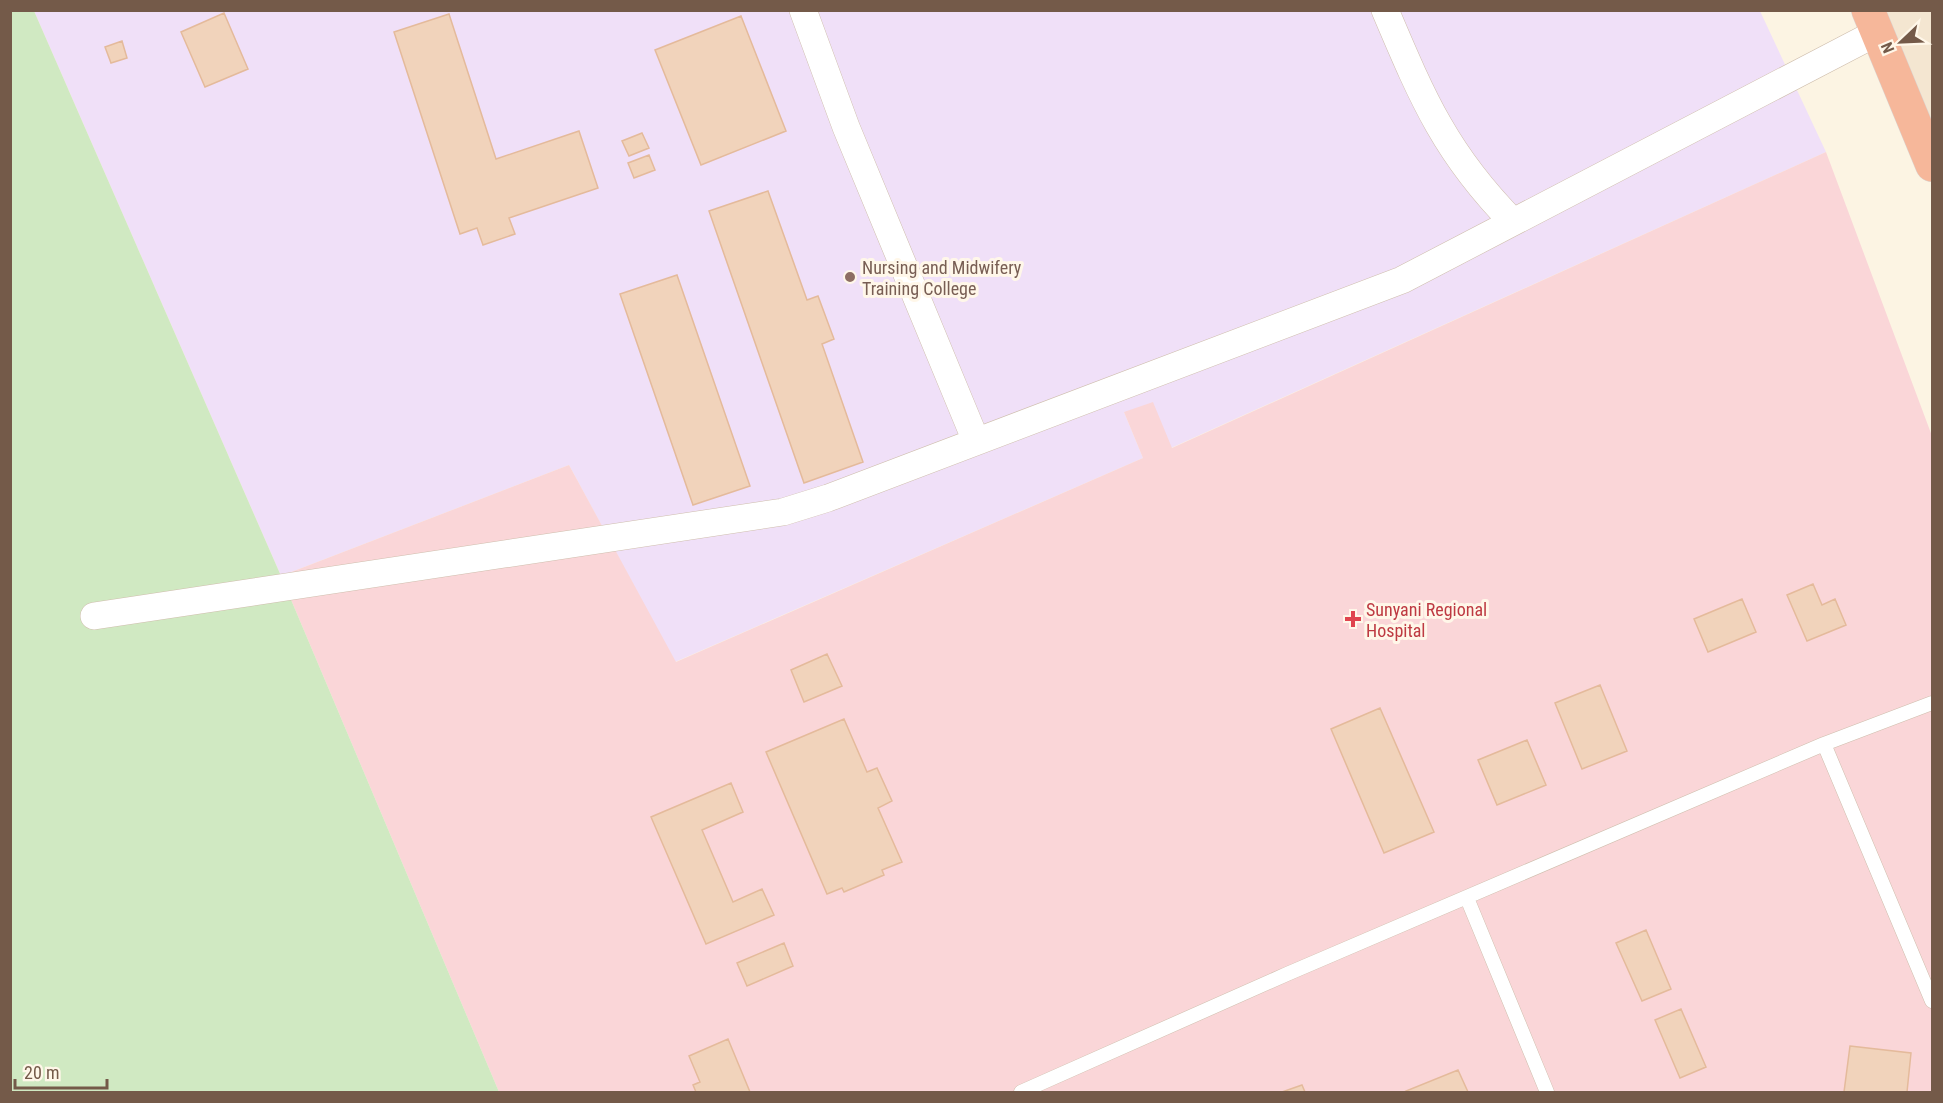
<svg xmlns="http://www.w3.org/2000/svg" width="1943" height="1103" font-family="'Roboto Condensed',sans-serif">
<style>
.residential{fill:#f4e6d1}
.education{fill:#f0e0f8}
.medical{fill:#fad6d8}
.green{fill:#d0e9c2}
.building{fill:#f1d3bb;stroke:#e4ba9b;stroke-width:1.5}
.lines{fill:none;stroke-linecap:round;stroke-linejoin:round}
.lane-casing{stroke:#cfbead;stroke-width:15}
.street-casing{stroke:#cfbead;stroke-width:28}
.highway-casing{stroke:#dbd4d0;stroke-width:34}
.lane{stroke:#fff;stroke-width:14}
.street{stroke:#fff;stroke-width:27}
.highway{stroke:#f6b79a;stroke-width:33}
.education-dot{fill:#8d6e63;stroke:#fff7e9;stroke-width:2}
.health-dot{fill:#e0444e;stroke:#fff7e9;stroke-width:2}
.labels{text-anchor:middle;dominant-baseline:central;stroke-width:6;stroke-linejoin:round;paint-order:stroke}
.education-label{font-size:18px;fill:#785e54;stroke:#fff7e9;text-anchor:start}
.health-label{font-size:18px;fill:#be3a42;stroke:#fff7e9;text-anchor:start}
</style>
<rect width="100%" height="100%" fill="#fcf4e3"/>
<path class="residential" d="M1859 11H1932V172Z"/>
<path class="education" d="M34 11H1760L1826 152 1171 448 1124 412 1143 458 675 662 569 465 281 576Z"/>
<path class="medical" d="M1826 152 1932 436V1092H499L281 576 569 465 676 662 1143 458 1124 412 1153 402 1172 448Z"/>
<path class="green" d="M10 11H34L281 576 499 1092H11Z"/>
<path class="building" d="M224 13 248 69 205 87 181 32Z
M449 14 496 159 579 131 598 188 509 218 515 234 483 245 477 228 460 234 394 32Z
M741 16 786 131 701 165 655 50Z
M122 41 127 58 111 63 105 47Z
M642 133 649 148 629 156 622 141Z
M649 155 655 170 634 178 628 163Z
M768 191 807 300 818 296 834 339 822 344 863 462 804 483 709 211Z
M677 275 750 486 693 505 620 294Z
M1813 584 1822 605 1835 599 1846 625 1807 641 1787 595Z
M1742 599 1756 632 1708 652 1694 619Z
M827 654 842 686 804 702 791 670Z
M1600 685 1627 751 1582 769 1555 703Z
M1380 708 1434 832 1384 853 1331 729Z
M844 719 867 772 877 768 892 801 878 808 902 862 882 870 884 875 844 892 842 888 827 894 766 752Z
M1527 740 1546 785 1497 805 1478 760Z
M731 783 743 812 702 830 733 902 762 889 774 915 706 944 651 817Z
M1646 930 1671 989 1642 1001 1616 943Z
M784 943 793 966 747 986 737 963Z
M1681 1009 1706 1067 1680 1078 1655 1020Z
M728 1039 750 1092H696L693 1085 700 1082 689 1056Z
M1850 1046 1911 1053 1907 1092H1844Z
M1458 1070 1468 1092H1407L1406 1091Z
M1302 1085 1305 1092H1282Z"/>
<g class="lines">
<g class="lane-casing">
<path id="lane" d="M1824 744 1932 1001
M1467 898 1547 1092
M1021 1092 1287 974 1824 744 1932 703"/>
</g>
<g class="street-casing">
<path id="street" d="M803 10 846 127 976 441
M1385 10C1422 97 1445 153 1513 222
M94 616 783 512 828 498 1402 280 1878 32"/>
</g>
<g class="highway-casing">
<path id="highway" d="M1868 10 1932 165"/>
</g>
<use href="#lane" class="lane"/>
<use href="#street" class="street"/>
<use href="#highway" class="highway"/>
</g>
<circle class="education-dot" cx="850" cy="277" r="6"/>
<path class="health-dot" d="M1350 610h6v6h6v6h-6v6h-6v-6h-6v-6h6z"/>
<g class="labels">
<g class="education-label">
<text x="862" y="267">Nursing and Midwifery<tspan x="862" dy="21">Training College</tspan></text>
</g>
<g class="health-label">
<text x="1366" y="609">Sunyani Regional<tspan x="1366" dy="21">Hospital</tspan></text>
</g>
</g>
<rect width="1943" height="1103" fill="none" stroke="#745a49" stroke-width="24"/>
<g transform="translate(1901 42) rotate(247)" stroke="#fff7e9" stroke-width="4.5" paint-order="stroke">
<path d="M0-4.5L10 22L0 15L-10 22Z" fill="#745a49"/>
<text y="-9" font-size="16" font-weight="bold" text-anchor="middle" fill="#745a49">N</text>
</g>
<path d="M15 1079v9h92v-9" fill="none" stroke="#745a49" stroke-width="3"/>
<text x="24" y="1079" font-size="18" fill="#745a49" stroke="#fff7e9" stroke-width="4.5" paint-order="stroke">20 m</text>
</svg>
